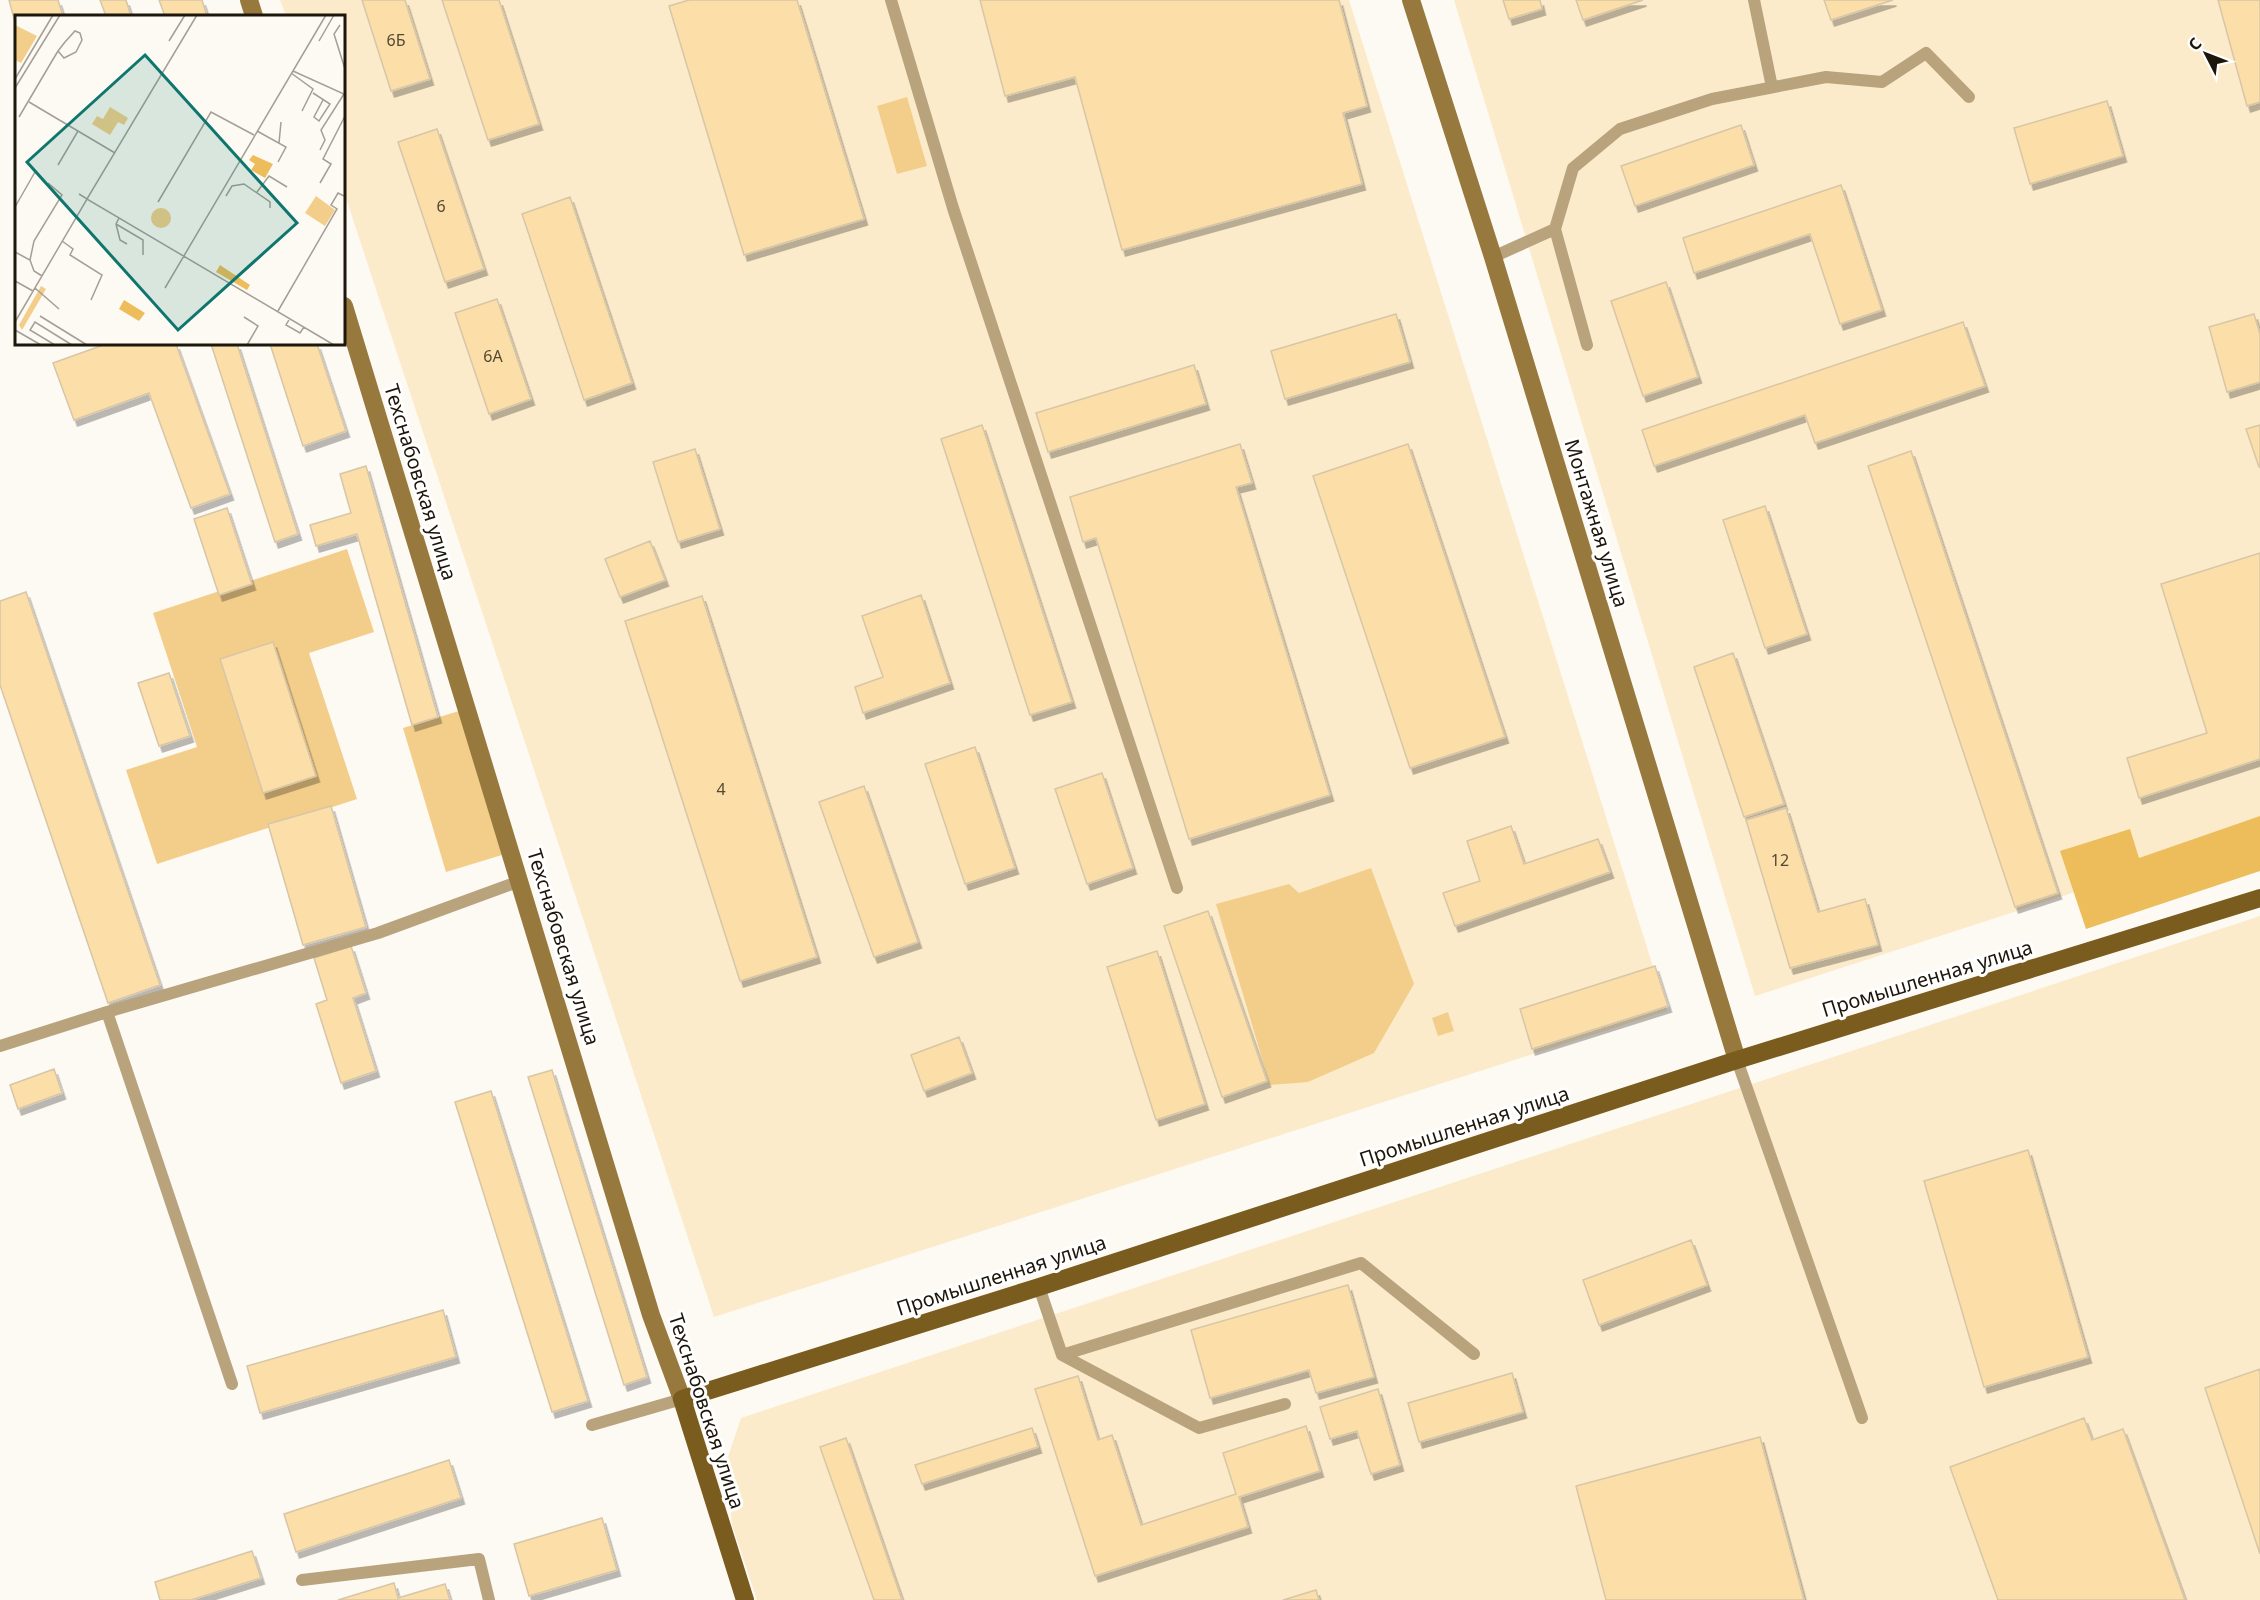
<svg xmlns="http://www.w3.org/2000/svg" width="2260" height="1600" font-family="'Noto Sans',sans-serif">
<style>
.built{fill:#fcebcb}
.green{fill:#f3ce8a}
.forest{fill:#edbd5c}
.building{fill:#fbdea8;stroke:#d7c6a7;stroke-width:1.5;filter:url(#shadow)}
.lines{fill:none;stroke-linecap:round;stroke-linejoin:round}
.lane{stroke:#b8a37d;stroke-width:12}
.secondary{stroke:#97793d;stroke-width:18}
.primary{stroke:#795c1e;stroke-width:18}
.labels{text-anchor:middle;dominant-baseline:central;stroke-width:6;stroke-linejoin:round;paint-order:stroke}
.number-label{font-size:16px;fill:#544932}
.street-label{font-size:20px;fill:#1d170b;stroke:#fff}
.inset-road{fill:none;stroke:#a39f96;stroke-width:1.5}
.view{fill:#0f766e;fill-opacity:0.15;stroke:#0f766e;stroke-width:3}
.inset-edge{fill:none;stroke:#1d170b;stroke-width:3}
</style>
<defs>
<filter id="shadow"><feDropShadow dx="3.5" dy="6" stdDeviation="0" flood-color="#0004"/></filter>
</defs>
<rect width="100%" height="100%" fill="#fdf9f3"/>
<path class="built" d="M280 0H1349L1667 1011 714 1317 344 192V16H286Z
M1454 0H2260V832L1755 996Z
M2260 916V1600H757L732 1525 727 1460 741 1418Z"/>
<path class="green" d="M907 97 927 166 897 174 877 106Z
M347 549 374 632 309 653 357 799 157 864 126 770 197 747 153 613Z
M459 711 502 855 446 872 403 728Z
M1371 868 1414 984 1374 1053 1308 1082 1270 1085 1216 904 1289 884 1299 893Z
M1448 1012 1454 1031 1438 1036 1432 1018Z"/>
<path class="forest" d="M2260 816V871L2086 929 2060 851 2130 829 2139 858Z"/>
<path class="building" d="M9 0H58L63 16H16V26Z
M100 0H126L131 16H106Z
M159 0H202L207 16H165Z
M362 0H405L430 79 391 91Z
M442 0H499L539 124 488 140Z
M689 0H797L864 219 744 255 669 6Z
M980 0H1339L1367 106 1343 113 1362 184 1122 250 1075 77 1005 96Z
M1503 0H1540L1542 9 1509 19Z
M1576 0H1643L1583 20Z
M1824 0H1893L1831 20Z
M2218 0H2260V102L2247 106Z
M2107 101 2123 156 2030 184 2014 128Z
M1741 125 1754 165 1635 206 1621 166Z
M437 129 484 269 445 282 398 142Z
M1841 185 1882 310 1840 324 1810 234 1694 273 1683 238Z
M570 197 632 383 584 400 522 214Z
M1666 282 1698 377 1643 396 1611 301Z
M497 299 531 399 489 414 455 313Z
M1396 314 1410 362 1285 399 1271 351Z
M2254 314 2260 334V382L2227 392 2209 327Z
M1963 322 1985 386 1815 443 1805 415 1654 466 1642 430Z
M106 344H176L230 494 191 508 149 393 74 420 53 363Z
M211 344H237L298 534 275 542Z
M270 344H317L346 431 303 446Z
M1194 365 1206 404 1048 452 1036 413Z
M982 425 1072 702 1030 715 941 439Z
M2260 425V467H2259L2246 429Z
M1240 444 1252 483 1236 487 1330 795 1189 839 1096 538 1083 542 1070 497Z
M1408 444 1505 737 1410 768 1313 476Z
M695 449 720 529 678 542 653 462Z
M1911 451 2058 893 2015 907 1868 466Z
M366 466 438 717 412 725 357 534 316 546 310 525 351 513 340 474Z
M1765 506 1807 634 1765 648 1723 520Z
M227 508 252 584 219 595 194 519Z
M650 541 665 580 620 597 605 559Z
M2260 553V759L2139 798 2127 758 2207 733 2161 584Z
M26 592 160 985 108 1003 0 685V601Z
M921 595 950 683 863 713 855 687 883 677 862 616Z
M702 596 817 957 740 981 625 621Z
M273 642 316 776 263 793 220 659Z
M1733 653 1784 804 1744 817 1694 667Z
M169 673 190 736 159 746 138 683Z
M975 747 1015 868 965 884 925 764Z
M1102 773 1133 868 1087 884 1055 789Z
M864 786 918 942 874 957 819 802Z
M331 806 366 927 303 945 268 824Z
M1786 808 1818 912 1865 899 1878 945 1790 968 1746 820Z
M1511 826 1524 864 1598 839 1610 872 1455 926 1443 893 1480 881 1467 841Z
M1208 911 1267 1081 1222 1097 1164 926Z
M351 946 366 993 353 998 376 1071 341 1083 316 1004 327 1000 314 958Z
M1157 951 1205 1104 1156 1120 1107 967Z
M1655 966 1668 1006 1532 1049 1520 1009Z
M959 1037 972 1073 924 1091 911 1055Z
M54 1069 62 1093 18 1109 10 1085Z
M552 1070 647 1377 624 1385 528 1077Z
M491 1091 588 1401 552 1412 455 1102Z
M2028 1150 2088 1357 1984 1387 1924 1181Z
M1691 1240 1707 1285 1599 1325 1583 1280Z
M1348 1285 1374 1377 1316 1393 1309 1370 1210 1398 1191 1330Z
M443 1310 456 1357 260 1413 247 1366Z
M2260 1369V1554L2205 1388Z
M1512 1373 1523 1412 1419 1442 1408 1403Z
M1078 1376 1098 1440 1112 1435 1141 1525 1236 1494 1223 1453 1306 1426 1320 1471 1239 1497 1248 1527 1095 1576 1035 1389Z
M1378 1389 1400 1465 1371 1474 1357 1431 1330 1439 1320 1407Z
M2084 1418 2092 1440 2123 1429 2185 1600H1998L1950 1467Z
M1032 1428 1038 1447 922 1484 915 1465Z
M1760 1437 1804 1600H1606L1576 1486Z
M846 1438 902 1600H874L820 1447Z
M449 1460 461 1498 296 1552 284 1514Z
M602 1518 617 1570 529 1596 514 1544Z
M252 1551 261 1578 191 1600H160L155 1582Z
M394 1583 398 1598 445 1584 450 1600H338Z
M1316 1590 1319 1600H1283Z"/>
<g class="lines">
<path class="lane" d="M891 0 953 208 1177 888
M1754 0 1772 87
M1493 257 1555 229
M1587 345 1555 229 1573 168 1620 129 1712 99 1826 77 1882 82 1926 53 1969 97
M107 1012 232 1384
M0 1046 107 1012 378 933 520 881
M1737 1060 1862 1418
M1039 1287 1062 1355 1199 1428 1285 1404
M1062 1355 1361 1263 1474 1354
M592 1425 682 1399
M302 1580 479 1559 489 1600"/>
<path class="secondary" d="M249 0 254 16
M1411 0 1493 257 1737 1060
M344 306 651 1315 682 1399"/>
<path class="primary" d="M745 1600 682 1399 1039 1287 1737 1060 2260 898"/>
</g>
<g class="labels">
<g class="number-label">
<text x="396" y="40">6Б</text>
<text x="441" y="206">6</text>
<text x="493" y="356">6А</text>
<text x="721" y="789">4</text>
<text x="1780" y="860">12</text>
</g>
<g class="street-label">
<text transform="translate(421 482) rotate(73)">Техснабовская улица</text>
<text transform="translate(1597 523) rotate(73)">Монтажная улица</text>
<text transform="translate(564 947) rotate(73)">Техснабовская улица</text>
<text transform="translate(1927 978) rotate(-17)">Промышленная улица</text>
<text transform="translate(1464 1126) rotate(-18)">Промышленная улица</text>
<text transform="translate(1001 1275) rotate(-18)">Промышленная улица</text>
<text transform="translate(707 1411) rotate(72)">Техснабовская улица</text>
</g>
</g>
<g transform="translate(15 15)">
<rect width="330" height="330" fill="#fdf9f3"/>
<path d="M0 10 22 21 6 48 0 45ZM95 92 113 103 109 110 103 107 95 120 77 109 82 101 88 104ZM301 181 320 195 310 211 290 198ZM136 203a10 10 0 1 1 20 0a10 10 0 1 1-20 0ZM26 271 31 274 7 315 4 310Z" fill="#f3ce8a"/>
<path d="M238 140 258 149 250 163 236 155 240 149 234 145ZM205 250 235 270 232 275 201 257ZM109 285 130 298 124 306 104 294Z" fill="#edbd5c"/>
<path class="inset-road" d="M325 10 319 19 330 54M154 26 170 0M304 26 319 0M278 56 329 79 306 115 310 125 305 135M276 58 298 74 287 96M0 64 38 0M0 73 45 0M298 78 315 89 304 106 299 102 308 85M14 87 100 138M4 102 37 46 43 36 50 27 60 16 65 18 67 25 61 37 49 43 43 36M242 116 271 132 263 147M264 128 266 107M43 150 63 116M305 168 316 149 308 144 330 101M242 177 254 161 272 172M64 179 72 184 182 0M211 181 217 171 229 169 255 187V193M143 187 196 97 239 120M0 192 20 157M104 203 101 209 105 225 112 229M101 209 128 225V240M47 226 58 234 55 240 87 260 76 285M0 237 15 245 19 256 27 261M15 245 19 226 47 180 33 168M0 266 18 276M20 273 44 294M150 273 311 0M263 296 322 194 316 190 323 178 329 181M25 301 72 330M229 302 243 311 232 330M275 303 271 310 285 318 289 312M0 307 72 184 319 330M0 315 26 330M40 330 15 315 20 307 57 330"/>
<path class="view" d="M130 40 282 208 163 315 12 147Z"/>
<rect width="330" height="330" class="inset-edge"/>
</g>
<g transform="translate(2206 54) rotate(312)" stroke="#ffffff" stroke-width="4.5" paint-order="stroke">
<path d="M0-4.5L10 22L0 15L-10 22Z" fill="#1d170b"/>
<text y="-9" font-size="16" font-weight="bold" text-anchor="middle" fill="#1d170b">С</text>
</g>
</svg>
